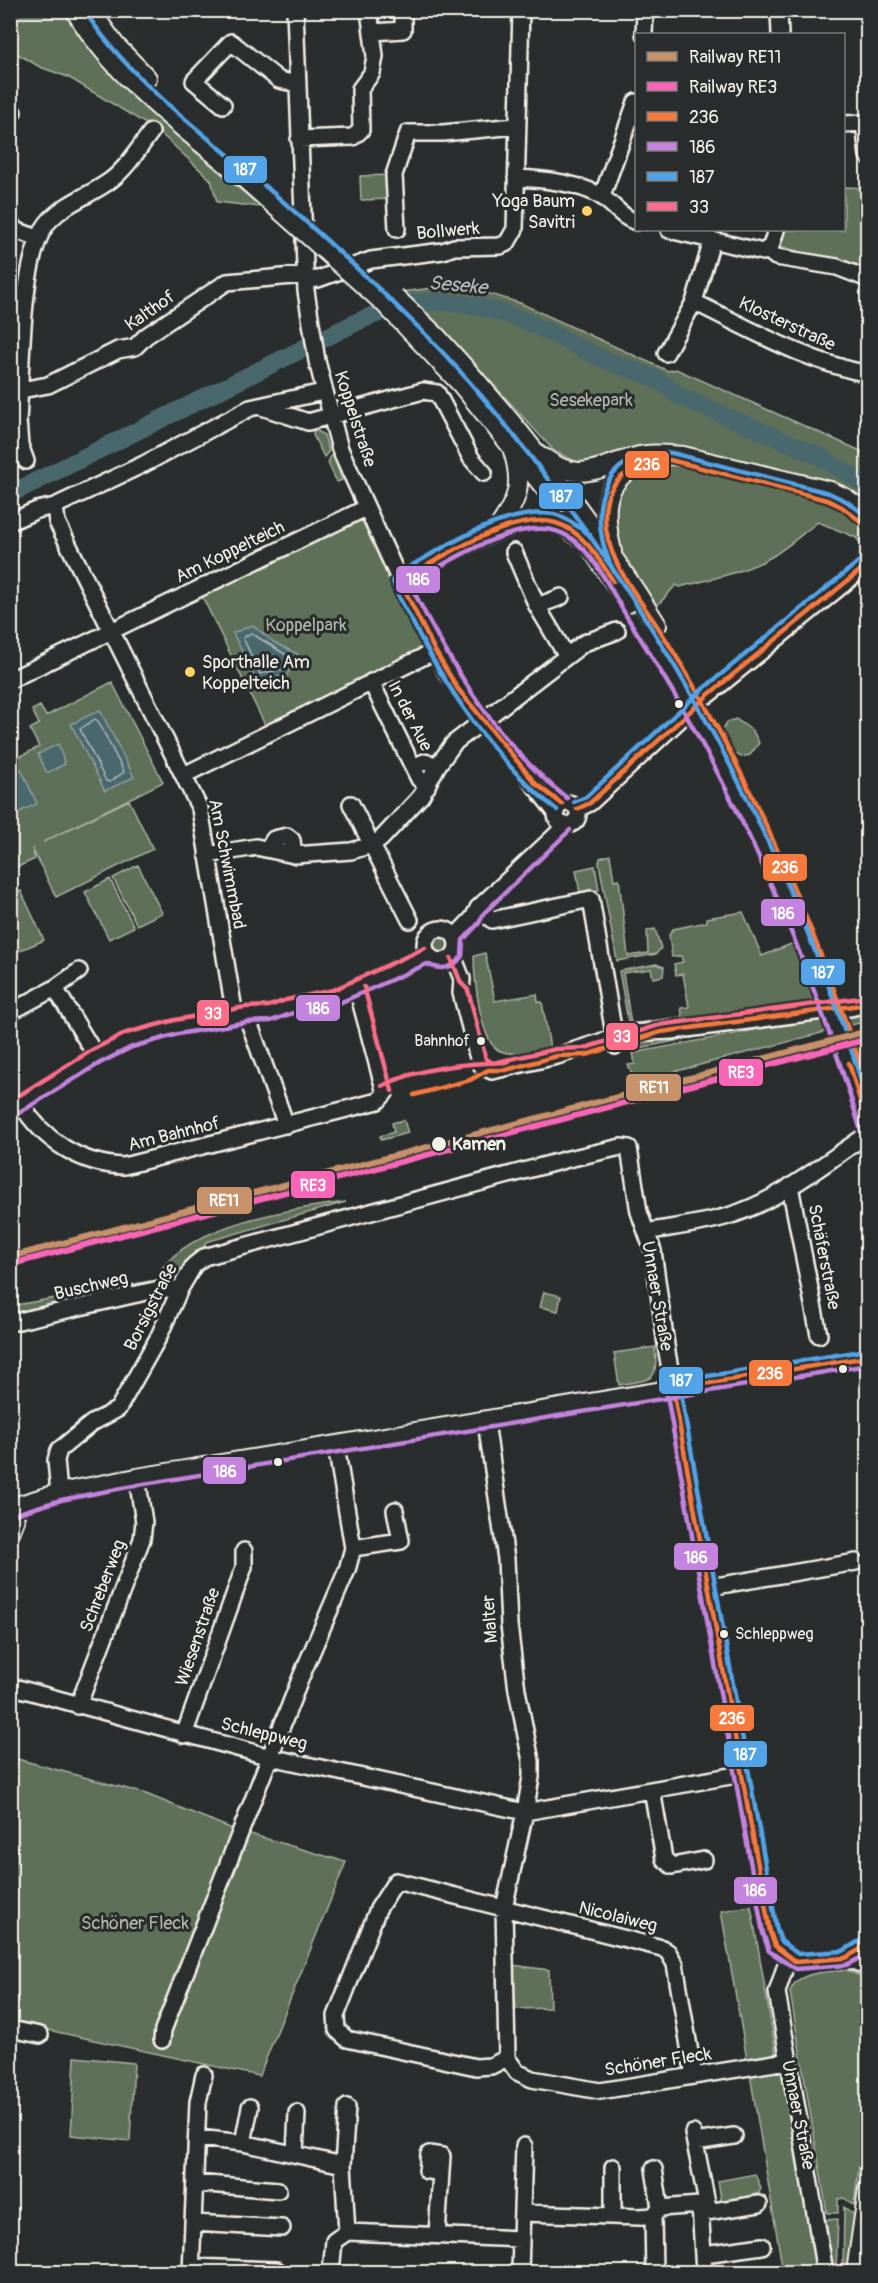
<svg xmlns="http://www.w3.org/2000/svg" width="878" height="2283" font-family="Pangolin,sans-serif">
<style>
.green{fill:#5f6f58;stroke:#aab0a0;stroke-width:1.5}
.water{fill:#4a686d;stroke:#8e9f9e;stroke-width:1.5}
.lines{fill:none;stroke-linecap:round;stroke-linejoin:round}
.shore{stroke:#b0bab7;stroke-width:1.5}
.river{stroke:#4a686d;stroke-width:18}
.minor-casing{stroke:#f4f1e8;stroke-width:20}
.major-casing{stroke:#f4f1e8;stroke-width:22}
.minor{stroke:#2a2d2e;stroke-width:15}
.major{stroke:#2a2d2e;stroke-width:18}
.major-bridge-casing{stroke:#f4f1e8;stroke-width:22;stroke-linecap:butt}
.major-bridge{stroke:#2a2d2e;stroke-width:18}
.bus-1-casing{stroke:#2a2d2e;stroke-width:9}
.bus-2-casing{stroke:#2a2d2e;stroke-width:9}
.bus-3-casing{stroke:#2a2d2e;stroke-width:9}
.bus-4-casing{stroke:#2a2d2e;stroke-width:9}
.bus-1{stroke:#f6793e;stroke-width:4.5}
.bus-2{stroke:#c483df;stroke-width:4.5}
.bus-3{stroke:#53a3e8;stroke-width:4.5}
.bus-4{stroke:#fb6d88;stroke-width:4.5}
.rail-1-casing{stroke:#2a2d2e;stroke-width:10}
.rail-2-casing{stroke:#2a2d2e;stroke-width:10}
.rail-1{stroke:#c7916a;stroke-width:6}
.rail-2{stroke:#fa66b7;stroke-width:6}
.poi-dot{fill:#ffd166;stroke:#2a2d2e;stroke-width:2}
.bus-dot{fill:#f4f1e8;stroke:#2a2d2e;stroke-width:2}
.labels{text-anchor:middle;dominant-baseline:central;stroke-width:6;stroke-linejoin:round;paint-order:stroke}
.bus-label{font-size:16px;fill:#f4f1e8;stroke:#2a2d2e;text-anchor:end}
.poi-label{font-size:18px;fill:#f4f1e8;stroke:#2a2d2e;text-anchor:end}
.street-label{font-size:18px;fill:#f4f1e8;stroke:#2a2d2e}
.park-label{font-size:18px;fill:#b1b6a7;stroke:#2a2d2e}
.stop-label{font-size:18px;font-weight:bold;fill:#f4f1e8;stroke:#2a2d2e;text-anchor:start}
.water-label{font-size:20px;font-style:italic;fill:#b0bab7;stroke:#2a2d2e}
.line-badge{stroke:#2a2d2e;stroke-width:2}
.badge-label{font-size:16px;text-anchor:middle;font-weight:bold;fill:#fff}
</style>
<rect width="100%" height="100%" fill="#2a2d2e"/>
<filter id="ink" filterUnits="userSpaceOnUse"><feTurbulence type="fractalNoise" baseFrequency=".0167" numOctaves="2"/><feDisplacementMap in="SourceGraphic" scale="12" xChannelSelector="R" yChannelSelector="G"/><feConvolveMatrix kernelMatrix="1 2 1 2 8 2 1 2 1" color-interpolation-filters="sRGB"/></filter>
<g filter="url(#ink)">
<path class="green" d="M10 11H66C114 91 191 147 261 207L217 202 211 180 158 131 68 77 40 67 11 50Z
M391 175 392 199 361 200 360 176Z
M844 187 867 188V273L780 246 784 230H844Z
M433 288 480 291 520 303 668 371 676 369 863 452 867 455V511L760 470 606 459 579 463 554 451 459 347 400 292Z
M314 429 324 435 329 451 324 457 313 435Z
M332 453 342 480 337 482 328 463Z
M670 460 827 500 842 507 867 527V550L855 537 818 522C803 533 789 546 773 556 747 572 710 579 680 587L676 585 658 605 646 608 613 556 608 498 634 466Z
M366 508 433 648 269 733 199 590Z
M112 682 163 782 43 842 129 800 153 849 56 897 32 848 35 859 11 870V761L39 747 30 729 39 724 32 710 40 706 46 716Z
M736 719 753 731 759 743 750 755 741 757 733 752 723 729 727 722Z
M610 855 614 880 619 879 628 956 648 953 647 931 655 929 661 948 656 954 617 961 599 863 600 858Z
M138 865 162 913 137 925 113 878Z
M595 866 599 890 580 893 576 870Z
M110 879 134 927 109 939 85 892Z
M21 891 44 940 19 951 11 934 10 896Z
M743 912 762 956 796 942 818 1001 683 1020 681 1008 689 1007 683 974 676 975 674 964 683 962 681 956 672 957 669 935 673 929 707 922V918Z
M432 945a9 9 0 1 1 18 0a9 9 0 1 1-18 0Z
M485 953 495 1001 537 994 538 1002H542L550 1048C535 1050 515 1057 500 1051 480 1044 474 976 474 956Z
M656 964 664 967 663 976 653 978 651 969 623 973 631 1024 679 1017 680 1021 629 1026 619 971Z
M867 1013V1021L635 1082 628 1065 635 1064 633 1053 766 1028Z
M767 1023 635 1049 633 1044 706 1030Z
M404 1120 408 1133 381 1140 380 1136 394 1132 392 1123Z
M346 1202 206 1242C200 1261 181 1277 162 1282L159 1272C193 1223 290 1209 346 1202Z
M150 1281 152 1286 11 1317V1306Z
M544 1292 561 1296 558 1311 540 1307Z
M655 1347C659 1383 651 1379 619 1385L614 1353Z
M10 1757 146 1794 230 1828 346 1862 259 2076 11 2022Z
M751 1906 776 2053 747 2060 721 1911Z
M512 1965 549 1970 550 2008 516 2009Z
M847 1970 867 1979 868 2100 854 2205 844 2198 838 2199V2213H827L790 1992C796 1970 828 1973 847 1970Z
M75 2057 134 2063 130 2141 71 2135Z
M776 2069 783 2073 817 2272H783L750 2074Z
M755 2174 761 2188 759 2193 748 2196 747 2200 722 2204 718 2181Z
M844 2207 856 2216 850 2272H843Z
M838 2219 836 2272H832L825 2220Z"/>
<path class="water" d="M252 625 275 643 298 654 287 675 257 682 233 633Z
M100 710 134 777 105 791 71 724Z
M58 744 65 764 47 773 38 754Z
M21 769 37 804 17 813 11 799V774Z"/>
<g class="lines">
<path class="shore" d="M251 633 288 656 283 669 260 674 243 638Z
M95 719 98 721 124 772 110 782 106 781 80 729Z"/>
<path class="river" d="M10 494 359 321C372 316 385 310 398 306 440 296 488 306 528 322 556 334 582 351 611 362 639 373 655 374 679 396L817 455 868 486"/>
<g class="minor-casing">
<path id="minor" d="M295 10 306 291 317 361 340 449 400 581 446 672 556 813
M779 10 780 34
M373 32 403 30V10
M644 34 645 13
M223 105 194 81 231 42 279 80 298 84
M10 115 13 112
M844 124 868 123
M864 124 868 156
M299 139 353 137 361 130 360 89 372 73 375 56 369 10
M516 178C542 179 575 182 599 195 613 203 620 217 636 222
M602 196 636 102
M10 222 15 230 38 238
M397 229 394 175 408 133H443L516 126
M669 230 763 252 771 246 776 230
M712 241 694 302C752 330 804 361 868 374
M767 250 776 257 837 267 868 279
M305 280 318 279 371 260 443 251 454 247 500 246 507 243 515 229 521 10
M666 353 694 302
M21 390 48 385 118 350 135 347 146 336 227 282 304 275
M262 407 308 422 423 391 437 393 471 458 484 473
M26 461 20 445 18 420C22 373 19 253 50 220 67 202 91 195 111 180 127 168 139 148 151 132
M55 506 57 522 200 809 235 1016
M10 522 37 510 55 506 144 464 250 408 323 392
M514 552 537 606 566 655
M537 606 561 597
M10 680 366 508
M371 682 413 767
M708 695 868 564
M184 775 435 651
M427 787 419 779 413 767 424 762 438 765
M556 814a11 11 0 1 1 22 0a11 11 0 1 1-22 0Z
M351 804 410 920
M577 809 590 803 687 713
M268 848 274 839 287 836 292 840 294 855
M207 855 256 847 294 855 351 851 372 845 381 839 421 796 438 765 454 743 584 643 617 631
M478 908 492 920 591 899 616 1046
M425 945a16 16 0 1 1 32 0a16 16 0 1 1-32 0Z
M455 937 473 918 478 908 558 833 564 825
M453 956 462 979 461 993 479 1062 483 1067 492 1071 557 1056 628 1033 672 1031 823 1011
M79 971 55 988 96 1056
M18 1008 55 988
M850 1008 868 1004
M246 1014 286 1125
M21 1104C43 1140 81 1165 124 1166L378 1101 385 1093 357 989
M10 1110 96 1056 129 1040 176 1027 246 1014H270L288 1007 335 997 395 968 407 965 428 955
M790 1186 819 1335
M646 1232C673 1227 702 1224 728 1216 777 1202 826 1162 868 1134
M10 1323 159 1289H180
M486 1422 506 1559 509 1625 517 1690 531 1761V1777L525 1812 504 1908 507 2058 517 2072 532 2079 600 2091 787 2061
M59 1493 56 1460 59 1450 92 1423 118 1409 158 1338 180 1289 194 1265 204 1257 568 1159 621 1147 629 1148 639 1212 653 1251 667 1352 770 1932 775 1946 796 1962 845 1958 868 1945
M10 1535 16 1520 15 1507
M353 1548 401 1541 395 1510
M710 1587 856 1562
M10 1686 270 1757 525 1812 742 1774
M78 1706 142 1539 144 1522 137 1478
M184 1735 244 1567V1551
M652 1790 664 1859 672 1866 704 1860
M788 1958 777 1992 825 2272
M845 1958 868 1967
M10 2029 40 2035
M162 2040 163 2030 301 1677 347 1570 353 1548 336 1446
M507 2058 491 2066 476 2067 347 2039 337 2030 336 2016 378 1909 396 1881 662 1948 668 1952 675 1964 694 2076
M347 2107 343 2165 347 2232
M693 2133 707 2203 700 2205
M198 2138 243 2143 343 2165
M695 2142 734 2136
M243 2143 250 2107
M295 2153 297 2113
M613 2167V2216
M654 2169 660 2208
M196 2183 278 2190
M523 2213 639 2217 653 2216 660 2208 700 2205 704 2272
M700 2213 759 2204
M653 2216 654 2272
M194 2223 282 2228
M437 2235 442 2156 429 2154 427 2171 441 2172
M704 2254 762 2246
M192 2267 277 2270
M191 2272 198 2102 204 2075
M331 2272 334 2241 347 2232 521 2239
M520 2272 524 2146"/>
</g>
<g class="major-casing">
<path id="major" d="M75 10C115 79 185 128 245 179
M90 10 115 45 147 78
M437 337C519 426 593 522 657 625
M462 385 557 503
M544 458C581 485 598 466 636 457 651 453 667 455 683 456L830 491 845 498 868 514
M497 530C517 501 524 486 513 451
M585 539 628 603
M612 552C603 513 600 479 644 462
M400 581C434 561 514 513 553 522 565 525 578 537 589 543
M10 1508 59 1493 137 1478 868 1357
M856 2272 868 2189"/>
</g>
<use href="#minor" class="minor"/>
<use href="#major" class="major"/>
<g class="major-bridge-casing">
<path id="major-bridge" d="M245 179 384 303 462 385
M395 297 437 337
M646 631C745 784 819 953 868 1129"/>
</g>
<use href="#major-bridge" class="major-bridge"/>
<g class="bus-1-casing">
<path id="bus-1" d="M868 527 842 507 827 500 670 460C637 463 606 476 605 514 604 561 640 598 663 635 752 775 816 930 868 1087
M400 581C436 560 514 510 556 523 583 531 599 559 613 581
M400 581 435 651 458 689 536 784 562 804
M577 809 590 803 708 695 868 564
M849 1063 868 1127
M414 1095 470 1080 488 1070H506L557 1056 586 1055 661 1032 868 1004
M673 1389 770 1932 775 1946 796 1962 845 1958 868 1945
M673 1389 868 1357"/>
</g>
<g class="bus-2-casing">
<path id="bus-2" d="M567 798C497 744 449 662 410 584 444 564 511 521 552 530 589 538 609 588 627 617 733 782 805 944 861 1131
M14 1116 100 1063 132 1047 178 1034 247 1022 271 1021 290 1014 337 1004 427 964C441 971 453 969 462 956L463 940 479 923 484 913 570 830
M666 1390 763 1933 769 1951 796 1969 846 1965 868 1954
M12 1515 61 1500 138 1485 868 1365"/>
</g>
<g class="bus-3-casing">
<path id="bus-3" d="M84 10C127 76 190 123 250 173 304 219 357 267 407 316 465 372 515 435 563 499 699 682 801 883 868 1102
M614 572C586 517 596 449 672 453L829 493 846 501 868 517
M574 802 586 797 703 689 863 558
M557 810C496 763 444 686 410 617 404 606 395 593 393 580L396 575C438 550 504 507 554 514 567 517 579 528 590 535
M672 1382 867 1350
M680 1388 777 1930 781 1941 798 1954 843 1951 864 1938"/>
</g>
<g class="bus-4-casing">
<path id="bus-4" d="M451 958 461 983 468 990 486 1059 493 1063 556 1049 585 1048 659 1025 867 997
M364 987 392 1091
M382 1086C420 1067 467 1063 509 1062
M10 1101 92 1050 126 1033 175 1020 245 1007 269 1006 286 1000 333 990 425 948"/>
</g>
<use href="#bus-1" class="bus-1"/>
<use href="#bus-2" class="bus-2"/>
<use href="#bus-3" class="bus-3"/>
<use href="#bus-4" class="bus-4"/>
<g class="rail-1-casing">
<path id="rail-1" d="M10 1257 868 1031"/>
</g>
<g class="rail-2-casing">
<path id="rail-2" d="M12 1264 868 1039"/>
</g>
<use href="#rail-1" class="rail-1"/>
<use href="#rail-2" class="rail-2"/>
</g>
</g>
<g class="poi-dot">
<circle cx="587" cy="211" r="6"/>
<circle cx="190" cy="672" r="6"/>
</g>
<g class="bus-dot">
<circle cx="679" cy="704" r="5"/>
<circle cx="481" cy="1041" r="5"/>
<circle cx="439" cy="1144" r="8"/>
<circle cx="843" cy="1369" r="5"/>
<circle cx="278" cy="1462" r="5"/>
<circle cx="724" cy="1634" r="5"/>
</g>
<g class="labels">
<g class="bus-label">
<text x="470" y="1041">Bahnhof</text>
<text x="735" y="1634" text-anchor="start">Schleppweg</text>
</g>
<g class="poi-label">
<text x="575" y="201">Yoga Baum<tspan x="575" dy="21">Savitri</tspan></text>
<text x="202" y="662" text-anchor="start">Sporthalle Am<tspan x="202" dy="21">Koppelteich</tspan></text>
</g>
<g class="street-label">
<text transform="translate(448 231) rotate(-5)">Bollwerk</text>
<text transform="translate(150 311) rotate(-35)">Kalthof</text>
<text transform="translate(787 324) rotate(25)">Klosterstraße</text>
<text transform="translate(355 419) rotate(72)">Koppelstraße</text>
<text transform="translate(230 552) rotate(-26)">Am Koppelteich</text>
<text transform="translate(410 716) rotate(63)">In der Aue</text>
<text transform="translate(227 864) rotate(79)">Am Schwimmbad</text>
<text transform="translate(174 1134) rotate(-14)">Am Bahnhof</text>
<text transform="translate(824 1257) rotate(79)">Schäferstraße</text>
<text transform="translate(91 1286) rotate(-13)">Buschweg</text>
<text transform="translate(657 1296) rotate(80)">Unnaer Straße</text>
<text transform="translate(151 1307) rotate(-63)">Borsigstraße</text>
<text transform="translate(103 1586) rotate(-69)">Schreberweg</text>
<text transform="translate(490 1619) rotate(-94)">Malter</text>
<text transform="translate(198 1637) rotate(-71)">Wiesenstraße</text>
<text transform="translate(264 1734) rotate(14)">Schleppweg</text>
<text transform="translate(618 1917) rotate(14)">Nicolaiweg</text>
<text transform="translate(658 2062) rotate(-9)">Schöner Fleck</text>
<text transform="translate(798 2115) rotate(79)">Unnaer Straße</text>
</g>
<g class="park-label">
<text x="591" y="400">Sesekepark</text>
<text x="306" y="625">Koppelpark</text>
<text x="135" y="1923">Schöner Fleck</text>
</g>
<g class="stop-label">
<text x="452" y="1144">Kamen</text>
</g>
<g class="water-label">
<text transform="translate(458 285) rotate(5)">Seseke</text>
</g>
</g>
<g class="line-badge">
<rect x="223" y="155" width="45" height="29" rx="6" fill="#53a3e8"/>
<rect x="624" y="450" width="46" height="29" rx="6" fill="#f6793e"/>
<rect x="538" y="482" width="46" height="28" rx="6" fill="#53a3e8"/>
<rect x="395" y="565" width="46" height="29" rx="6" fill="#c483df"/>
<rect x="762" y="853" width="46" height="29" rx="6" fill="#f6793e"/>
<rect x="760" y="898" width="46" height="29" rx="6" fill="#c483df"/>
<rect x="800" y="958" width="46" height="28" rx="6" fill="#53a3e8"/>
<rect x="295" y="994" width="46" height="28" rx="6" fill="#c483df"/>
<rect x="196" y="999" width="34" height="28" rx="6" fill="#fb6d88"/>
<rect x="605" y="1022" width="34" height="29" rx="6" fill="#fb6d88"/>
<rect x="718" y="1058" width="46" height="29" rx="6" fill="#fa66b7"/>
<rect x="625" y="1073" width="57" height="29" rx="6" fill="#c7916a"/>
<rect x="290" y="1170" width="46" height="29" rx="6" fill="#fa66b7"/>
<rect x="196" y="1186" width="57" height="29" rx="6" fill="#c7916a"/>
<rect x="748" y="1359" width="45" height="28" rx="6" fill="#f6793e"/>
<rect x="658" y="1366" width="46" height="29" rx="6" fill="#53a3e8"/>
<rect x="202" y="1456" width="45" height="29" rx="6" fill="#c483df"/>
<rect x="673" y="1542" width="46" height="29" rx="6" fill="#c483df"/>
<rect x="709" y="1704" width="46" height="28" rx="6" fill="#f6793e"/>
<rect x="723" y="1740" width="45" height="28" rx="6" fill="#53a3e8"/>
<rect x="733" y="1876" width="45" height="29" rx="6" fill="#c483df"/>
</g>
<g class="badge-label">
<text x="245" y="175">187</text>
<text x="647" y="470">236</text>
<text x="561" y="502">187</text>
<text x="418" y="585">186</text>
<text x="785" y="873">236</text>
<text x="783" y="919">186</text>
<text x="823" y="978">187</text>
<text x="318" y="1014">186</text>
<text x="213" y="1019">33</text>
<text x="622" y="1042">33</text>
<text x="741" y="1078">RE3</text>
<text x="654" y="1093">RE11</text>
<text x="313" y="1191">RE3</text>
<text x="224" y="1206">RE11</text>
<text x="770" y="1379">236</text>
<text x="681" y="1386">187</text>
<text x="225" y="1477">186</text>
<text x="696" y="1563">186</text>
<text x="732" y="1724">236</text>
<text x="745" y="1760">187</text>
<text x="755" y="1896">186</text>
</g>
<rect width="878" height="2283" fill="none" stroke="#2a2d2e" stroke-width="36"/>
<rect x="18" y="18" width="842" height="2247" fill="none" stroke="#f4f1e8" stroke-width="2" filter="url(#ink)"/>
<rect x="635" y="33" width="210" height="198" fill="#2a2d2e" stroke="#7b7b78" stroke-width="1.5"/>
<rect x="647" y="52" width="30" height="9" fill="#c7916a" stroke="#7b7b78" stroke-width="1.5"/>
<text x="689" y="63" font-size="18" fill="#f4f1e8">Railway RE11</text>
<rect x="647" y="82" width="30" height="9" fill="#fa66b7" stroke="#7b7b78" stroke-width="1.5"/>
<text x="689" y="93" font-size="18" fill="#f4f1e8">Railway RE3</text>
<rect x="647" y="112" width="30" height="9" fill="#f6793e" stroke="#7b7b78" stroke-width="1.5"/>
<text x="689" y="123" font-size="18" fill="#f4f1e8">236</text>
<rect x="647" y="142" width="30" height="9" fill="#c483df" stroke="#7b7b78" stroke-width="1.5"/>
<text x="689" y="153" font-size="18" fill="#f4f1e8">186</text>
<rect x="647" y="172" width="30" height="9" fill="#53a3e8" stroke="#7b7b78" stroke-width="1.5"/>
<text x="689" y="183" font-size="18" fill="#f4f1e8">187</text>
<rect x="647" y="202" width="30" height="9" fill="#fb6d88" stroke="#7b7b78" stroke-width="1.5"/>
<text x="689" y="213" font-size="18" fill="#f4f1e8">33</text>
</svg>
